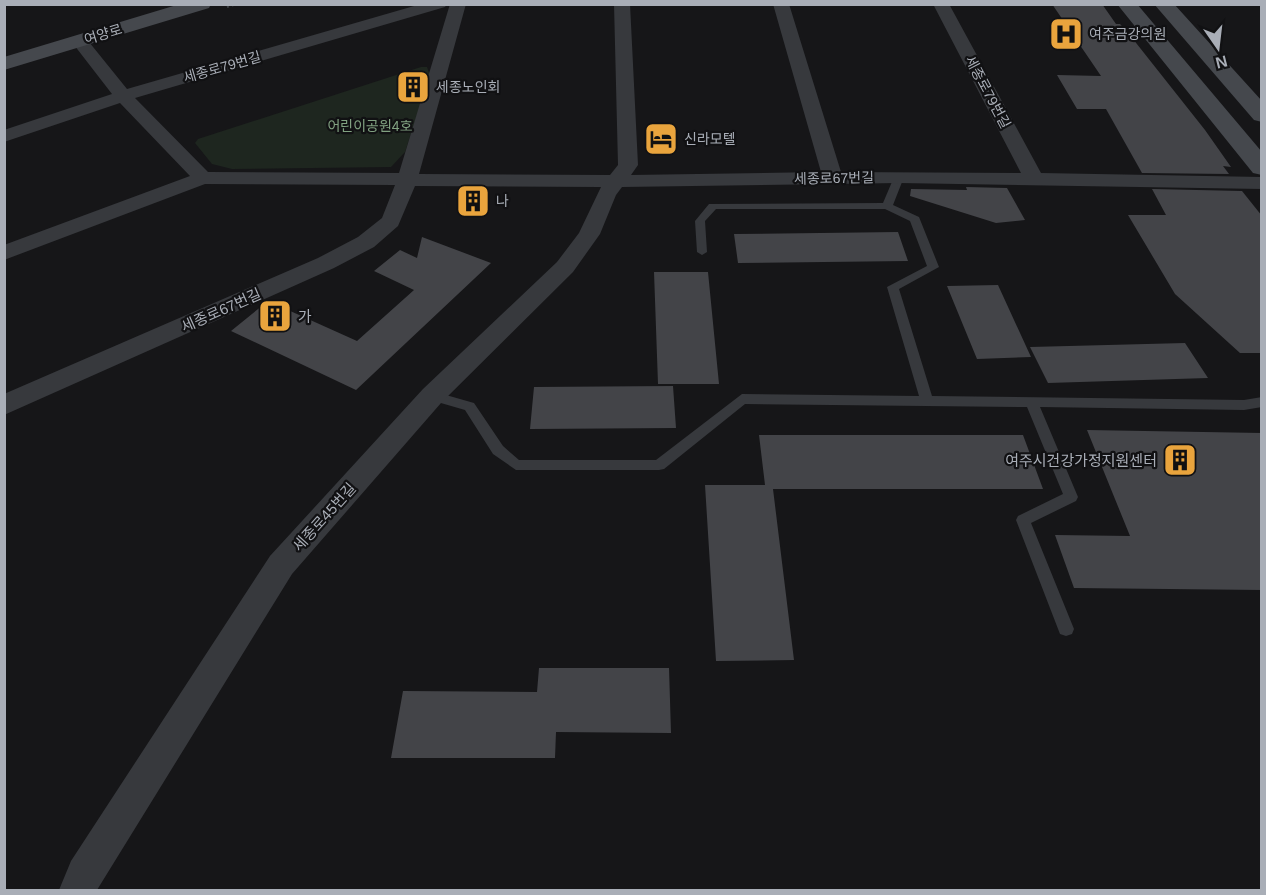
<svg xmlns="http://www.w3.org/2000/svg" width="1266" height="895" font-family="Arial,'Noto Sans KR',sans-serif">
<style>
.green{fill:#1e261f}
.building{fill:#434448}
.lines{fill:none;stroke-linecap:round;stroke-linejoin:round}
.path{stroke:#3d4044;stroke-width:2;stroke-dasharray:2 3;stroke-linecap:butt}
.lane{fill:#37393d;fill-rule:evenodd}
.street{fill:#37393d;fill-rule:evenodd}
.secondary{fill:#45484d;fill-rule:evenodd}
.labels{text-anchor:middle;dominant-baseline:central;stroke-width:4.5;stroke-linejoin:round;paint-order:stroke}
.far-street-label{font-size:14px;fill:#a9aeb7;stroke:#111113}
.far-poi-label{font-size:14px;fill:#a9aeb7;stroke:#111113;text-anchor:start}
.far-park-label{font-size:14px;fill:#81a181;stroke:#111113}
.street-label{font-size:15px;fill:#a9aeb7;stroke:#111113}
.poi-label{font-size:15px;fill:#a9aeb7;stroke:#111113;text-anchor:start}
</style>
<rect width="100%" height="100%" fill="#161618"/>
<path class="green" d="M421 67H427L430 76 405 152 391 167 232 169 212 164 195 143 198 139Z"/>
<path class="building" d="M1052 4H1102L1116 24H1120L1129 34 1205 130 1231 167 1223 166 1229 174 1142 173 1106 109H1077L1057 75 1101 76Z
M966 187 1007 188 1025 220 996 223 910 196 911 189 967 190Z
M1152 189 1242 191 1262 216V353H1240L1175 294 1128 215H1166Z
M898 232 908 261 738 263 734 234Z
M422 237 491 263 356 390 231 331 268 301 357 341 414 290 374 271 400 250 417 258Z
M654 272H708L719 384H658Z
M998 285 1031 357 977 359 947 286Z
M1185 343 1208 378 1048 383 1030 347Z
M673 386 676 428 530 429 534 387Z
M1087 430 1262 433V590L1074 588 1055 535 1130 536Z
M759 435H1023L1043 489H773L794 660 716 661 705 485H765Z
M539 668H669L671 733 556 732 555 758H391L403 691 537 692Z"/>
<g class="lines">
<path class="path" d="M227 7 237 4"/>
<path class="lane" d="M899 174 904 177 893 205 919 217 939 267 899 289 932 396 1244 400 1262 397V407L1244 410 1040 407 1078 497 1076 501 1031 523 1074 629 1072 634 1066 636 1060 634 1016 520 1018 516 1063 494 1027 407 745 404 664 469 659 470H516L493 454 465 410 427 399 426 396 432 391 474 403 503 446 519 460H656L742 394 919 396 887 287 927 266 910 221 885 209H716L705 221 707 252 702 255 697 252 695 221 709 204 883 203 894 177Z"/>
<path class="street" d="M421 4H447L445 7 135 98 208 172 399 173 450 4H466L419 174 610 175 618 165 614 4H630L638 165 631 175 821 172 773 4H789L841 172 1021 173 933 4H949L1041 173 1262 177V189L899 183 622 187 616 195 600 234 573 272 441 403 292 574 97 890H59L71 861 270 556 423 389 557 262 579 233 601 187 415 186 398 226 374 247 334 268 4 415V394L318 258 358 237 382 218 395 185 205 184 4 260V245L190 176 120 103 4 142V130L112 94 71 41 73 37H85L127 89Z"/>
<path class="secondary" d="M180 4H211L209 8 4 70V57Z
M1117 4H1137L1262 152V175L1253 173Z
M1154 4H1174L1262 101V122L1254 120Z"/>
</g>
<defs>
<g id="hospital-square" transform="scale(1.725)"><rect x="-9" y="-9" width="18" height="18" rx="4" fill="#e9a43d" stroke="#111113"/><path d="M-5-5h3v3.5h4V-5h3V5h-3V1.5h-4V5h-3Z" fill="#111"/></g>
<g id="building-square" transform="scale(1.725)"><rect x="-9" y="-9" width="18" height="18" rx="4" fill="#e9a43d" stroke="#111113"/><path d="M-4-6H4V6H1V3H-1V6H-4ZM-2.5-4.3h1.7v1.8h-1.7ZM.8-4.3h1.7v1.8H.8ZM-2.5-1h1.7V.8h-1.7ZM.8-1h1.7V.8H.8Z" fill="#111"/></g>
<g id="hotel-square" transform="scale(1.725)"><rect x="-9" y="-9" width="18" height="18" rx="4" fill="#e9a43d" stroke="#111113"/><path d="M-6-4.5h1.5V1H6V5H4.5V3h-9V5H-6ZM-4 0a1.8 1.8 0 1 1 3.6 0ZM.5 0V-2.5h3Q6-2.5 6 0Z" fill="#111"/></g>
</defs>
<g fill-rule="evenodd">
<use href="#hospital-square" x="1066" y="34"/>
<use href="#building-square" x="413" y="87"/>
<use href="#hotel-square" x="661" y="139"/>
<use href="#building-square" x="473" y="201"/>
<use href="#building-square" x="275" y="316"/>
<use href="#building-square" x="1180" y="460"/>
</g>
<g class="labels">
<g class="far-street-label">
<text transform="translate(103 34) rotate(-17)">여양로</text>
<text transform="translate(222 67) rotate(-16)">세종로79번길</text>
<text transform="translate(988 92) rotate(62)">세종로79번길</text>
<text transform="translate(834 178) rotate(-1)">세종로67번길</text>
</g>
<g class="far-poi-label">
<text x="1089" y="34">여주금강의원</text>
<text x="436" y="87">세종노인회</text>
<text x="684" y="139">신라모텔</text>
<text x="496" y="201">나</text>
</g>
<g class="far-park-label">
<text x="370" y="126">어린이공원4호</text>
</g>
<g class="street-label">
<text transform="translate(221 310) rotate(-24)">세종로67번길</text>
<text transform="translate(324 517) rotate(-48)">세종로45번길</text>
</g>
<g class="poi-label">
<text x="298" y="316">가</text>
<text x="1157" y="460" text-anchor="end">여주시건강가정지원센터</text>
</g>
</g>
<rect width="1266" height="895" fill="none" stroke="#a9aeb7" stroke-width="12"/>
<g transform="translate(1218 48) rotate(166)" stroke="#111113" stroke-width="4.5" paint-order="stroke">
<path d="M0-4.5L10 22L0 15L-10 22Z" fill="#a9aeb7"/>
<text y="-9" font-size="16" font-weight="bold" text-anchor="middle" fill="#a9aeb7">N</text>
</g>
</svg>
